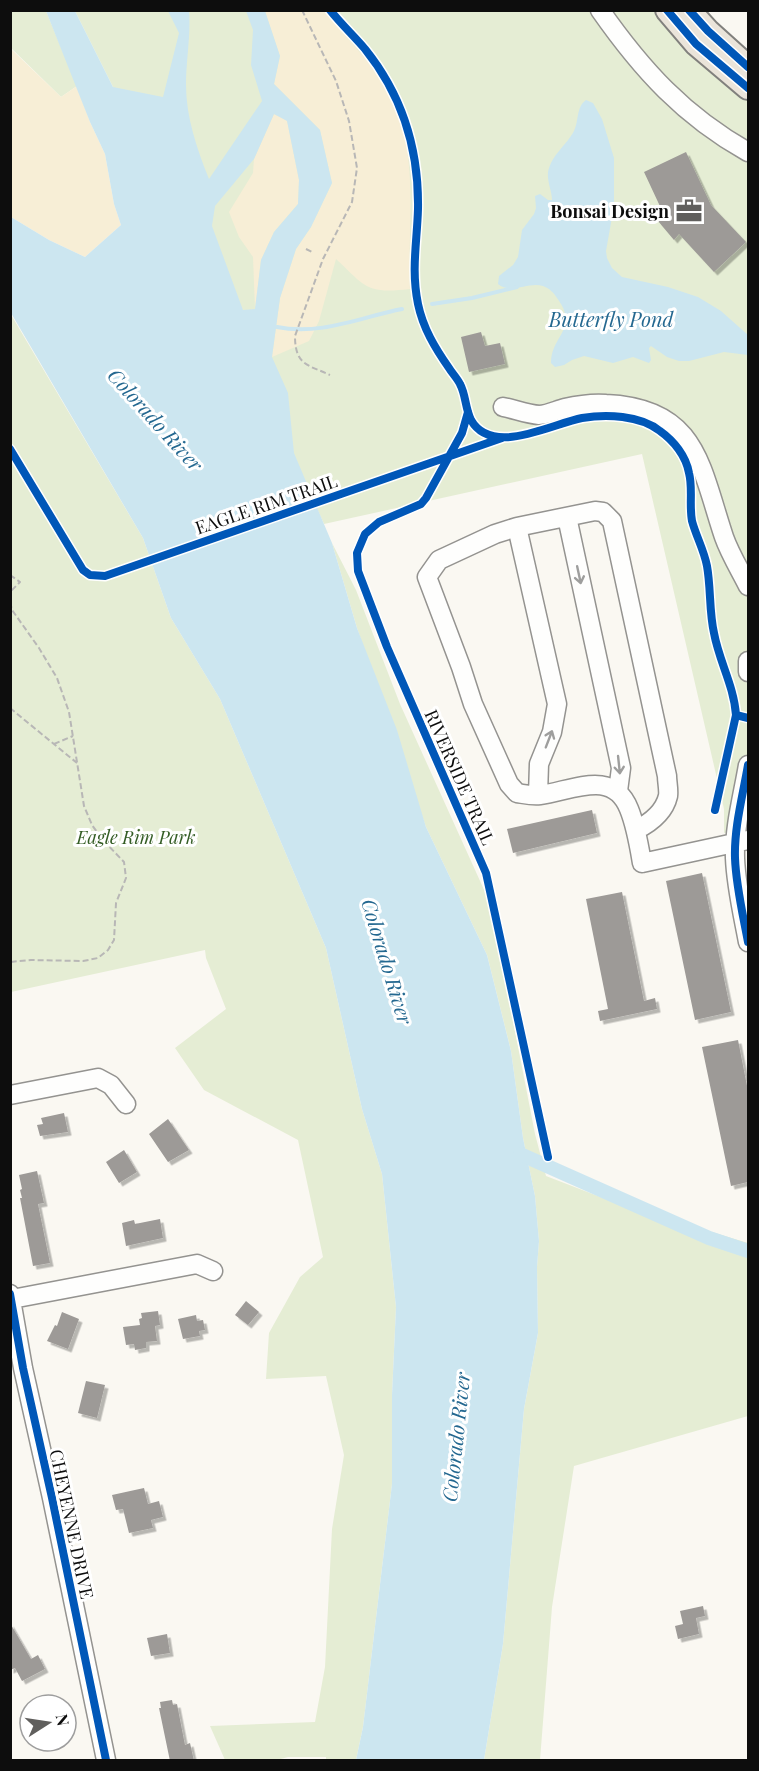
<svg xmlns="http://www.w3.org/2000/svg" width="759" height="1771" font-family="'Playfair Display',serif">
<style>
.green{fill:#e5edd4}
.sand{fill:#f7eed6}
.water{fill:#cce6f0;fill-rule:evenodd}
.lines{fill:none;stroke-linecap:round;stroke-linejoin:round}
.stream{stroke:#cce6f0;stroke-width:4}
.canal{stroke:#cce6f0;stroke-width:14}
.building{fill:#9d9a97;filter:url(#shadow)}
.minor-casing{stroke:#949390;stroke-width:21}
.major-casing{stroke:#81807d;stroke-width:26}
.path{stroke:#b8b7b6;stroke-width:2;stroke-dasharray:6 3;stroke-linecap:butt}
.minor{stroke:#fefefd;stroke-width:18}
.major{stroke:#eae4da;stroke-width:22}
.cycleway-casing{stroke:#fff;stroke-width:11}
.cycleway{stroke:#0057b8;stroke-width:8}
.oneway{stroke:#9e9e9d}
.labels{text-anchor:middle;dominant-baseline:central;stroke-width:6;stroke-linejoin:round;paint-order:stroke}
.poi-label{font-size:18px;font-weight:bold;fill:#0d0d0d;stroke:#fff;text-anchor:end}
.street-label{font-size:18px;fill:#0d0d0d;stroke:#fff}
.park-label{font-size:18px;font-style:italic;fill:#345d25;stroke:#fff}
.water-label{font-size:20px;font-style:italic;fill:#246890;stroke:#fff}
</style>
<defs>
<filter id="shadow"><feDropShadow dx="3.5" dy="3.5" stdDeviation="0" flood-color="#0004"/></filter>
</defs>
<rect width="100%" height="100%" fill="#faf8f2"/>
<path class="green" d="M10 11H46L77 86 61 97 11 48Z
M75 11H659L748 93V828L724 833V809L642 454 324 524 158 152 113 87Z
M10 313 143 538 171 618 220 699 326 948 362 1109 382 1174 396 1307 392 1395V1484L363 1727 356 1760H326V1757H288L277 1760H225L210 1726 315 1722 325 1667 332 1529 344 1455 326 1376 266 1379 269 1333 300 1277 323 1257 298 1140 204 1090 175 1048 226 1009 206 958 205 950 11 992Z
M332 543 356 590 400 704 490 903 535 1134 546 1176 616 1203 748 1243V1416L574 1466 552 1607 540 1760H484L503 1644 524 1409 538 1333 537 1267 539 1241 535 1196 523 1138 511 1051 487 955 426 827 357 628Z"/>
<path class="sand" d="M265 11H324C348 40 377 67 393 102 420 161 407 227 410 289 366 294 366 287 336 259L319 321 309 341 272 357 280 298 296 249 311 227 332 183 320 130 274 84 280 56Z
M10 48 61 97 77 86 90 122 105 154 114 204 121 225 85 257 49 240 11 217Z
M274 114 287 120 299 180 298 204 274 232 261 260 255 309 253 257 239 237 229 212 253 173 254 159Z"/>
<path class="water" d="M46 11H75L113 87 163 97 179 33 168 11H189C191 35 186 60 186 85 186 117 197 149 209 179L262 101 251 65 253 30 246 11H265L280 56 274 84 320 130 332 183 311 227 296 249 280 298 272 357 288 393 294 453 332 543 357 628 397 730 426 827 487 955 511 1051 523 1138 535 1196 539 1241 537 1267 538 1333 524 1409 503 1644 484 1760H356L363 1727 392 1484V1395L396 1307 382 1174 362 1109 326 948 220 699 171 618 143 538 11 313V217L49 240 85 257 121 225 114 204 105 154 90 122ZM274 114 287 121 299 180 298 204 274 232 261 260 255 309 243 310 212 226 215 206 254 159Z
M586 100 593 103 602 119 614 158V206L606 251 607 258 612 268 622 277 668 287 698 297 721 311 748 335V355L724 352 689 361H679L667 357 651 346 649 348 651 360 649 363 633 357 613 363 584 356 572 360 564 365 555 367 551 363C551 335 580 329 557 298 554 293 549 288 543 286 529 281 511 295 498 284L499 276 513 265 518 257 522 230 534 214 536 208 535 196 540 194 548 200H552C552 191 547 182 548 172 552 154 566 146 574 131 579 121 576 107 586 100Z"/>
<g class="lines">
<path class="stream" d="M432 304 472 298 517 287
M277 327C320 336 361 317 402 309"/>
<path class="canal" d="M520 1154 709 1238 748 1251"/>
</g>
<path class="building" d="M686 152 711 205 746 242 714 272 679 234 674 240 658 221 665 217 644 172Z
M481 332 485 346 500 343 505 364 469 372 461 337Z
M592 810 597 833 513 853 507 829Z
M702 873 731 1012 695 1020 666 881Z
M622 892 644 1001 655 998 657 1009 600 1021 598 1011 608 1009 586 899Z
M738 1040 748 1091V1182L731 1186 702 1047Z
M64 1113 68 1132 40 1136 37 1125 43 1124 41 1118Z
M168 1119 189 1150 168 1162 149 1134Z
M124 1150 137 1172 119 1183 106 1162Z
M37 1171 44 1203 38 1204 50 1263 33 1266 20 1198H22L20 1190 22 1189 19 1175Z
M160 1219 163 1238 126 1246 122 1223 134 1220 135 1224Z
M246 1301 259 1312 248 1325 235 1315Z
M158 1311 160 1325 155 1326 157 1341 146 1342V1348L135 1350 134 1344 126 1345 123 1327 140 1325 139 1319 142 1318 141 1313Z
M62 1312 79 1319 68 1349 47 1341 55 1325 57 1326Z
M196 1315 197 1321 203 1320 205 1330 199 1331 200 1336 183 1339 178 1319Z
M86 1381 105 1385 97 1418 78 1413Z
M144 1488 148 1504 159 1501 163 1517 151 1520 153 1528 129 1533 123 1509 116 1510 112 1495Z
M703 1606 705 1616 696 1618 699 1634 678 1639 675 1626 683 1624 680 1611Z
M10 1623 31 1659 38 1655 45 1669 22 1681 15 1668 10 1670Z
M167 1634 170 1653 151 1656 147 1638Z
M172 1700 173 1705 177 1704 185 1745 190 1743 194 1761H170L159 1708H161L160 1702Z"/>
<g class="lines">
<g class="minor-casing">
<path id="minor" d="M600 10C642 70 684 116 748 152
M503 407C514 409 527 414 539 415 547 415 557 410 565 408 578 405 593 403 606 404 697 408 700 465 724 537 730 554 740 570 748 586
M567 517 621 768 618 791
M517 527 557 704 552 732 539 764 538 795
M748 661V672
M748 765C743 795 734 827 735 858 736 886 743 915 748 942
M636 830C650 823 664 813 668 796 669 790 667 782 667 776L612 521 603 512 595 511 517 527 495 534 439 560 427 577 461 667 473 704 509 784 517 793C524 794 532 796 540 795 572 791 613 768 629 809 636 826 639 845 642 863L748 840
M10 1095 98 1078 111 1085 126 1104
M10 1294 23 1368 52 1498 106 1760
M12 1299 197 1264 213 1271"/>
</g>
<g class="major-casing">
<path id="major" d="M667 10 696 44 748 88
M689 10 708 31 748 67"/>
</g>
<path class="path" d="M302 10 336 81 349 121 357 168 352 202 323 259 295 336C295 366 309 365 330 375
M306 249 312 252
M10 575 20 582 10 592
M10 602 12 610 39 648 57 678 69 712 84 806 92 825 102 839 124 862 126 878 116 903 114 940 108 950 98 958 83 961 31 960 10 962
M10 708 77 763
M54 744 73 736"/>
<use href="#minor" class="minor"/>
<use href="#major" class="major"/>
<g class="cycleway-casing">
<path id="cycleway" d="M330 10C341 24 354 36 365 49 402 95 419 150 418 209 417 243 411 269 418 304 423 328 435 348 449 368 452 373 457 378 460 384 466 395 465 408 471 420 492 457 551 424 582 418 606 414 640 415 660 431 674 441 686 456 689 473 693 488 689 505 692 521 696 536 704 550 707 566 711 588 709 611 714 633 719 661 734 686 736 715L748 718
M667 10 696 44 748 88
M689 10 708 31 748 67
M468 412 462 433 426 498 421 504 379 522 365 534 357 553 358 571 387 647 486 873 548 1157
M10 449 83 570 90 575 105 576 502 438
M748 765C743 795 734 827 735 858 736 886 743 915 748 942
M715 810 736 715
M10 1294 23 1368 52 1498 106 1760"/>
</g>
<use href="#cycleway" class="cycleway"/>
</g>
<defs><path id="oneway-shaft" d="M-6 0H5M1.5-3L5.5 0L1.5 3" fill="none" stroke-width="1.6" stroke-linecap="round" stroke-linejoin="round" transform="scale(1.5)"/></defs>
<g class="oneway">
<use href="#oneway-shaft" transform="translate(579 575) rotate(78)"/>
<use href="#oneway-shaft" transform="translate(549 739) rotate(-69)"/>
<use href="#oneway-shaft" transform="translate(619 765) rotate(84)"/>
</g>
<defs>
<g id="office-bare" transform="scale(2.07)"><path d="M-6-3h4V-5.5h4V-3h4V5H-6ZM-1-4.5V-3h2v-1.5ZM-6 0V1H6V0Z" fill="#605f5d" stroke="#fff" stroke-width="2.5" paint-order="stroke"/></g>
</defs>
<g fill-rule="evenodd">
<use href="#office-bare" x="689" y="211"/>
</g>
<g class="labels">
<g class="poi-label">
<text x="669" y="211">Bonsai Design</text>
</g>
<g class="street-label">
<text transform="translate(266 504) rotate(-19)">EAGLE RIM TRAIL</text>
<text transform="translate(460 777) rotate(66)">RIVERSIDE TRAIL</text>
<text transform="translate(72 1524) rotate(78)">CHEYENNE DRIVE</text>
</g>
<g class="park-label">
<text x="136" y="837">Eagle Rim Park</text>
</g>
<g class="water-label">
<text x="611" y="318">Butterfly Pond</text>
<text transform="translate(156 419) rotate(48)">Colorado River</text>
<text transform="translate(388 961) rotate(73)">Colorado River</text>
<text transform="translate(455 1437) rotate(-84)">Colorado River</text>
</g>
</g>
<rect width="759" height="1771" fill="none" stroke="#0d0d0d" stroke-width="24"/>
<g transform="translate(48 1723) rotate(78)"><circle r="28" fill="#ffffff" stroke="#9e9e9e" stroke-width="1.5"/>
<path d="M0-4.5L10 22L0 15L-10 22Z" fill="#605f5d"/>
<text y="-9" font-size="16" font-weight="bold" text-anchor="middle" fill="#0d0d0d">N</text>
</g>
</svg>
